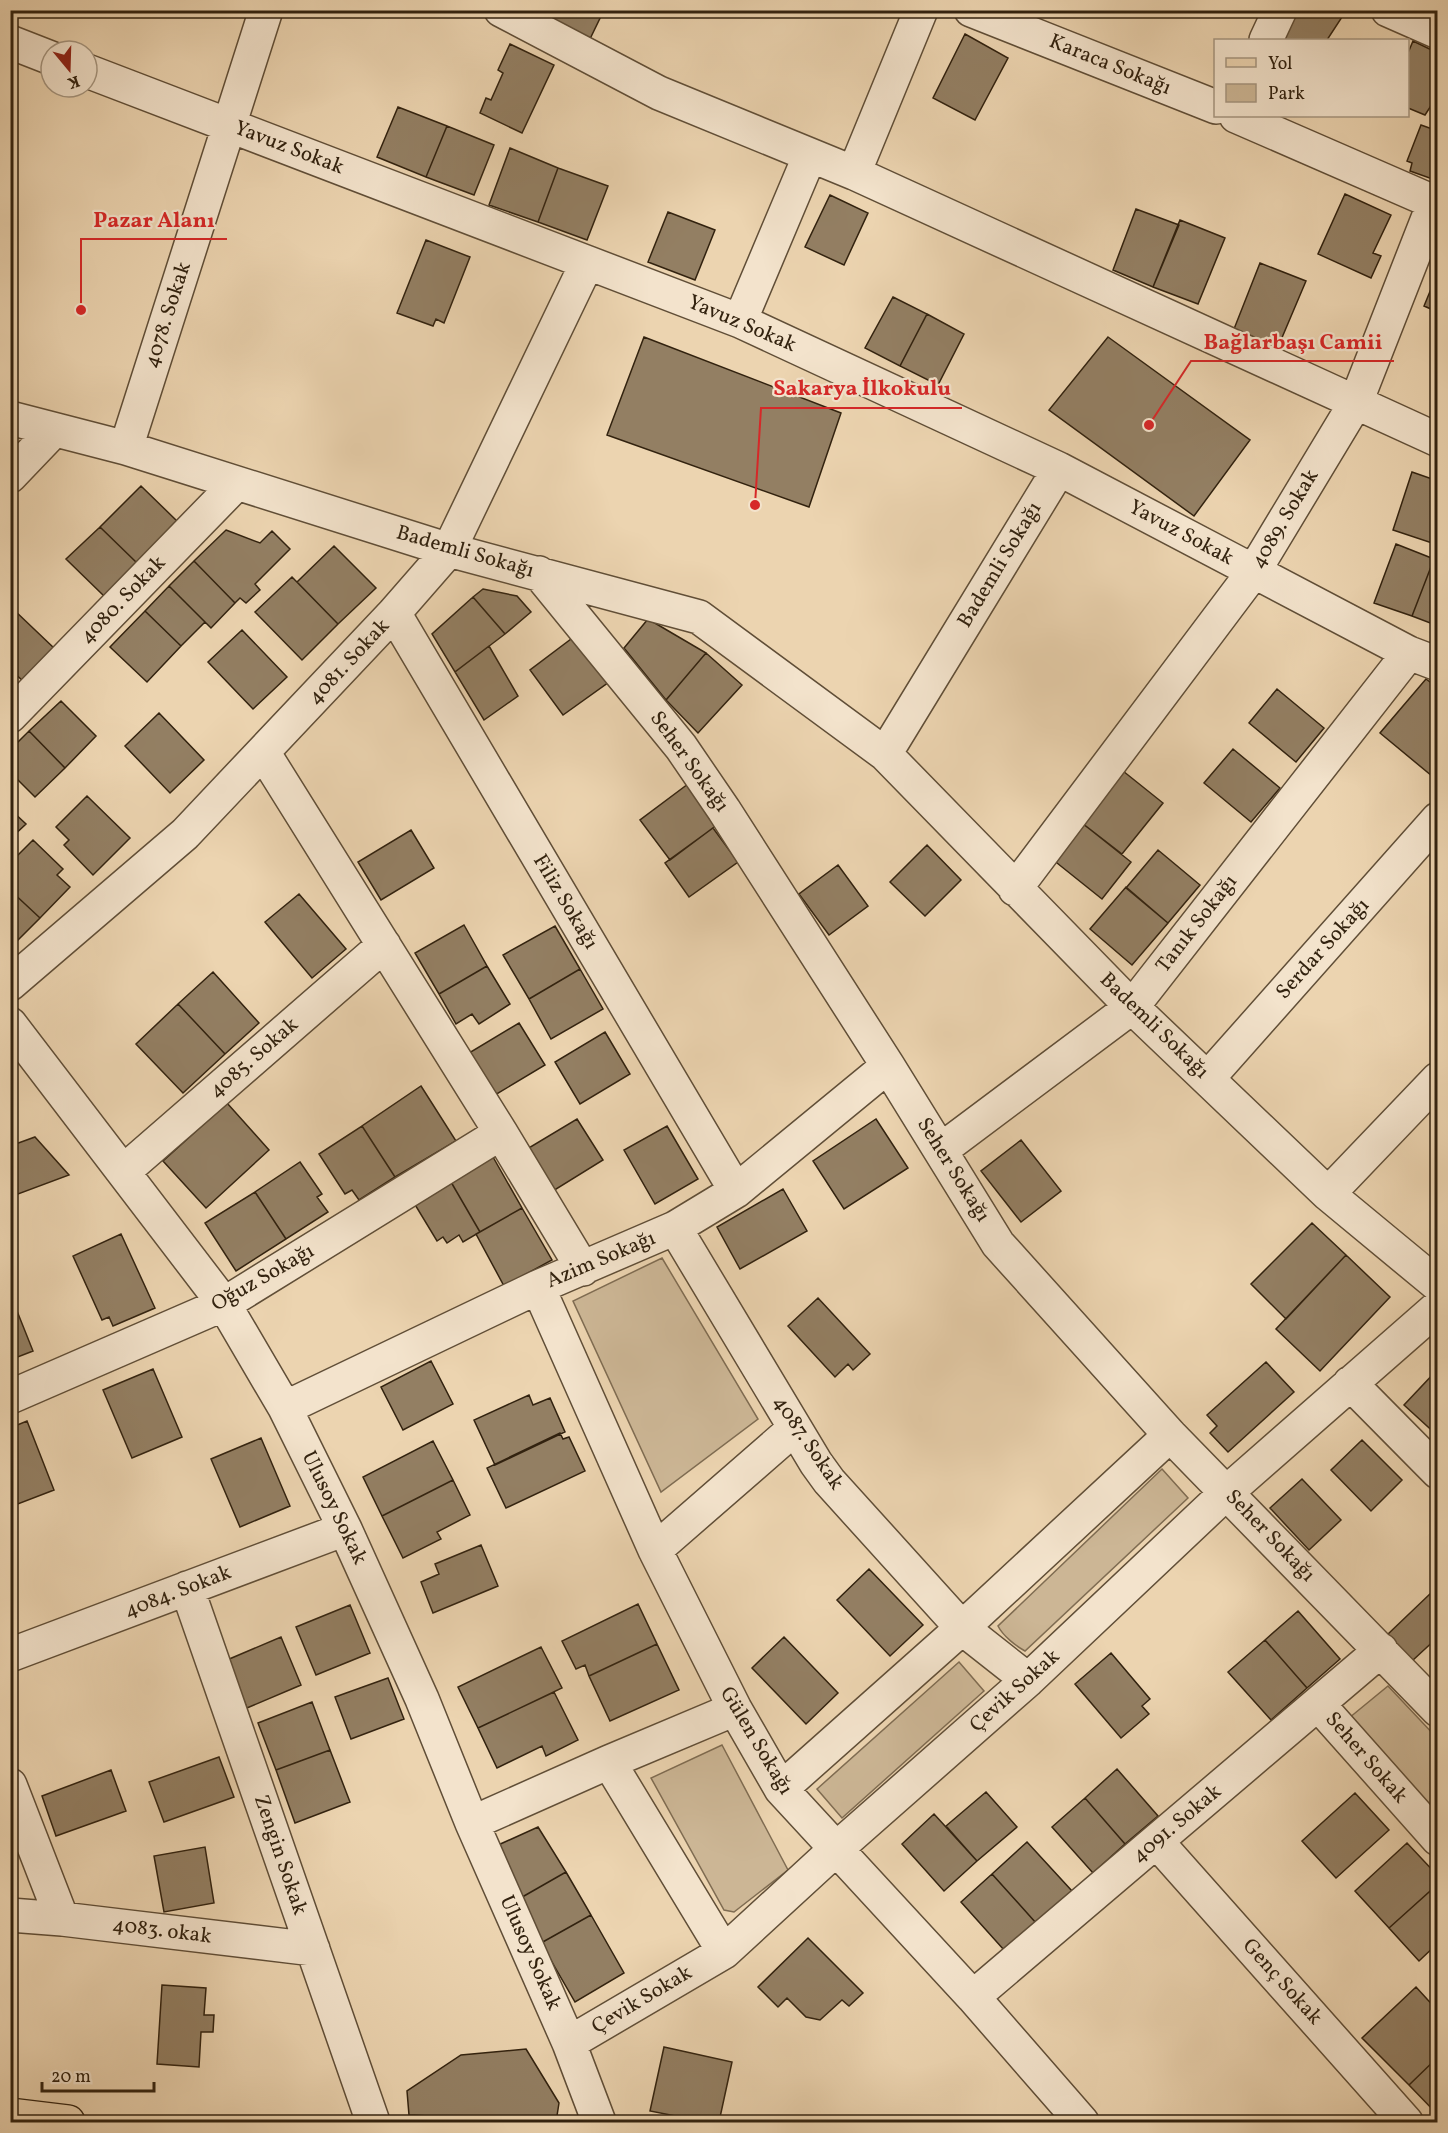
<svg xmlns="http://www.w3.org/2000/svg" width="1448" height="2133" font-family="Vollkorn,serif">
<style>
.green{fill:#ccb695;stroke:#7f6c52;stroke-width:1.5}
.building{fill:#937f63;stroke:#32220f;stroke-width:1.5}
.lines{fill:none;stroke-linecap:round;stroke-linejoin:round}
.minor-casing{stroke:#604e37;stroke-width:36}
.major-casing{stroke:#32220f;stroke-width:36}
.minor{stroke:#f3e3cc;stroke-width:33}
.major{stroke:#ecd4b0;stroke-width:33}
.labels{text-anchor:middle;dominant-baseline:central;stroke-width:4.5;stroke-linejoin:round;paint-order:stroke}
.street-label{font-size:21px;fill:#32220f;stroke:#f3e3cc}
.leader{fill:none;stroke:#d62828;stroke-width:2}
.callout-dot{fill:#d62828;stroke:#f3e3cc;stroke-width:2}
.callout-label{font-size:22px;text-anchor:middle;font-weight:bold;fill:#d62828;stroke:#f3e3cc;stroke-width:4.5;stroke-linejoin:round;paint-order:stroke}
</style>
<rect width="100%" height="100%" fill="#ecd4b0"/>
<filter id="stains"><feTurbulence type="fractalNoise" baseFrequency=".00333" numOctaves="4"/><feColorMatrix values="0 0 0 0 .2 0 0 0 0 .09 0 0 0 0 .02 0 0 0 .5 -.17"/></filter>
<radialGradient id="worn" r=".72"><stop offset=".6" stop-color="#630" stop-opacity="0"/><stop offset="1" stop-color="#630" stop-opacity=".3"/></radialGradient>
<path class="green" d="M662 1258 758 1419 661 1492 573 1301Z
M1162 1469 1188 1498 1025 1651C1016 1646 1003 1636 998 1626Z
M959 1662 984 1691 842 1818 817 1789Z
M1388 1686 1437 1738V1818L1349 1718Z
M722 1745 788 1870 734 1912 724 1910 651 1778Z"/>
<path class="building" d="M547 10H604L588 43 542 19Z
M1296 10H1338L1344 14 1327 40H1279Z
M965 34 1008 58 975 120 933 98Z
M1413 41 1438 53V95L1425 115 1408 108V53Z
M510 44 554 65 522 133 480 113 486 98 491 100 503 73 498 70Z
M398 107 447 126 426 177 377 157Z
M1421 125 1438 131V181L1410 171 1412 163 1407 161Z
M447 126 494 145 474 195 426 177Z
M510 148 558 168 538 222 489 205Z
M558 168 608 186 587 240 538 222Z
M1345 194 1391 215 1373 253 1381 256 1371 278 1318 254Z
M830 195 868 213 844 265 805 247Z
M1136 209 1179 225 1153 287 1113 270Z
M668 212 715 230 695 280 648 262Z
M1180 220 1225 238 1198 304 1153 287Z
M426 240 470 257 444 323 436 319 433 326 397 313Z
M1260 263 1306 281 1278 347 1234 329Z
M1438 272V312L1424 306Z
M893 297 927 314 900 366 865 348Z
M927 314 964 334 938 385 900 366Z
M644 337 841 413 809 507 607 435Z
M1108 337 1250 440 1194 516 1049 410Z
M1412 472 1438 481V545L1393 530Z
M141 486 178 522 137 563 100 527Z
M100 527 137 563 105 597 66 559Z
M226 530 260 543 272 531 290 549 255 584 260 590 246 603 240 598 235 603 194 561Z
M1396 544 1434 559 1412 616 1374 603Z
M334 546 376 588 338 624 297 582Z
M1434 559 1438 561V626L1412 616Z
M194 561 235 603 211 628 169 586Z
M292 577 338 624 302 660 255 612Z
M169 586 205 622 181 646 145 611Z
M483 589 517 596 531 612 505 634 473 597Z
M473 597 505 634 455 672 432 634Z
M13 609 55 649 24 682 10 669V611Z
M145 611 181 646 147 682 110 647Z
M648 619 706 653 666 700 624 648Z
M242 630 287 677 253 709 208 662Z
M575 636 609 682 563 715 530 670Z
M489 646 518 696 484 720 455 672Z
M706 653 742 685 698 733 666 700Z
M1426 679 1438 688V781L1380 733Z
M1277 689 1324 728 1296 762 1249 723Z
M61 701 96 736 65 768 29 731Z
M159 713 204 760 170 793 125 746Z
M29 731 65 768 35 797 10 772V750Z
M1233 749 1280 788 1251 822 1204 783Z
M1123 771 1163 803 1122 854 1082 823Z
M688 784 718 824 670 860 640 820Z
M87 796 130 838 93 875 64 845 69 840 56 827Z
M10 809 26 824 10 839Z
M1082 823 1131 862 1102 899 1052 859Z
M713 828 738 862 689 897 665 863Z
M411 830 434 868 381 900 358 862Z
M33 840 63 869 57 875 70 887 40 918 10 890V863Z
M927 845 961 880 925 916 890 882Z
M1158 850 1200 885 1168 923 1126 888Z
M838 865 868 906 829 935 799 894Z
M1126 887 1168 923 1132 965 1090 929Z
M10 890 40 918 10 948Z
M299 894 346 949 312 978 265 922Z
M464 925 487 966 439 994 415 953Z
M555 926 580 969 529 999 503 955Z
M487 966 510 1004 479 1024 472 1014 456 1024 439 994Z
M580 969 603 1009 551 1039 529 999Z
M213 972 259 1023 225 1054 178 1004Z
M178 1004 225 1054 183 1093 136 1044Z
M519 1023 545 1065 495 1095 469 1053Z
M605 1032 630 1074 580 1104 555 1062Z
M421 1086 456 1141 395 1177 362 1126Z
M227 1103 269 1150 206 1208 163 1161Z
M577 1119 603 1160 553 1191 527 1149Z
M876 1119 908 1168 844 1209 813 1161Z
M362 1126 395 1177 359 1200 352 1190 345 1194 319 1154Z
M667 1126 698 1179 655 1204 624 1150Z
M35 1137 69 1175 10 1197V1146Z
M1021 1140 1061 1191 1021 1222 981 1171Z
M493 1157 522 1208 480 1232 451 1182Z
M300 1162 322 1194 317 1197 328 1212 286 1239 255 1192Z
M451 1182 480 1232 463 1242 459 1235 447 1243 443 1237 437 1241 414 1203Z
M783 1189 807 1231 740 1269 717 1227Z
M255 1192 286 1239 236 1271 205 1223Z
M522 1208 552 1260 504 1286 476 1234Z
M1312 1223 1346 1255 1286 1319 1251 1284Z
M121 1234 155 1308 113 1326 109 1317 102 1320 73 1256Z
M1346 1255 1390 1297 1320 1371 1276 1329Z
M818 1298 870 1354 853 1370 848 1364 835 1377 788 1326Z
M10 1301 15 1312 17 1311 33 1351 10 1360Z
M431 1361 453 1404 403 1430 381 1387Z
M1266 1362 1294 1392 1228 1452 1210 1433 1217 1426 1207 1415Z
M153 1369 182 1437 132 1458 103 1390Z
M1438 1369V1436L1404 1405Z
M529 1395 533 1405 550 1398 565 1432 495 1465 474 1420Z
M27 1421 54 1490 10 1507V1428Z
M560 1433 563 1439 569 1437 585 1471 506 1508 487 1468Z
M261 1438 290 1506 240 1527 211 1459Z
M1362 1440 1402 1480 1371 1511 1331 1470Z
M433 1441 453 1480 382 1516 363 1477Z
M1302 1479 1341 1520 1309 1550 1270 1508Z
M453 1480 470 1515 437 1532 441 1539 403 1558 382 1516Z
M481 1545 498 1586 433 1613 421 1582 439 1574 435 1564Z
M869 1569 923 1625 890 1656 837 1600Z
M1432 1592 1438 1598V1637L1412 1661 1387 1635Z
M638 1604 657 1644 589 1676 585 1665 576 1669 562 1641Z
M350 1605 370 1653 316 1675 296 1627Z
M1298 1611 1340 1659 1307 1688 1265 1640Z
M281 1637 301 1685 247 1708 227 1660Z
M784 1637 838 1693 806 1724 752 1668Z
M1265 1640 1307 1688 1271 1720 1228 1672Z
M657 1644 679 1690 610 1721 589 1676Z
M541 1647 562 1688 478 1728 458 1687Z
M1111 1653 1150 1699 1142 1706 1149 1714 1121 1738 1075 1684Z
M388 1678 404 1719 351 1739 335 1697Z
M554 1692 578 1740 546 1756 542 1746 497 1768 478 1728Z
M312 1702 330 1750 276 1770 258 1723Z
M330 1750 350 1802 295 1823 276 1770Z
M219 1757 234 1797 164 1822 149 1782Z
M1117 1769 1158 1816 1125 1844 1085 1798Z
M111 1770 126 1811 56 1836 42 1796Z
M986 1792 1017 1827 977 1861 946 1826Z
M1355 1793 1389 1830 1336 1878 1302 1841Z
M1085 1798 1125 1844 1093 1873 1052 1827Z
M934 1814 977 1861 944 1891 902 1844Z
M538 1827 566 1872 517 1900 496 1846Z
M1027 1842 1072 1891 1036 1923 992 1874Z
M1407 1843 1438 1876V1884L1389 1928 1355 1891Z
M205 1847 214 1903 164 1912 154 1856Z
M566 1872 591 1915 541 1943 517 1900Z
M992 1874 1036 1923 1004 1950 961 1902Z
M1438 1884V1943L1419 1961 1389 1928Z
M591 1915 624 1973 575 2002 541 1943Z
M808 1938 863 1993 849 2006 842 2000 820 2020 806 2017 787 1998 778 2007 758 1987Z
M162 1985 206 1988 204 2015H214L213 2032H201L199 2067 157 2064Z
M1416 1987 1438 2011V2057L1409 2085 1362 2038Z
M664 2047 732 2062 719 2122H706L650 2111Z
M526 2049 559 2103 556 2122 409 2115 407 2091 461 2055Z
M1438 2057V2111L1436 2113 1409 2085Z"/>
<g class="lines">
<g class="minor-casing">
<path id="minor" d="M501 10 659 93 854 173 1438 440
M971 10 1216 107
M1388 10 1438 32
M1266 40 1280 10
M10 42 51 58
M87 71 740 321 1059 469 1409 653 1438 664
M1236 116 1438 204
M854 173 921 10
M740 321 810 155
M10 418 126 448 449 550 699 617 885 754 1132 1007 1328 1194 1438 1285
M126 448 266 10
M10 476 54 430
M539 573 681 747 724 810 888 1066 998 1244 1170 1435 1438 1710
M394 613 736 1191
M10 716 236 484
M263 752 501 1133 583 1269
M885 754 1059 469
M1015 889 1254 571 1356 402 1434 203
M10 984 185 834 394 613 449 550 587 263
M10 1024 224 1304 285 1408 345 1529 422 1699 472 1823 569 2043 599 2122
M1208 1078 1438 819
M941 1150 1132 1007 1409 653
M123 1172 384 945
M1328 1194 1438 1079
M675 1228 816 1463 829 1481 962 1628 1028 1680
M538 1287 655 1550 735 1709 781 1789 973 1997 1082 2122
M1350 1383 1438 1472
M10 1397 224 1304 501 1133
M285 1408 538 1287 675 1228 736 1191 888 1066
M655 1550 795 1428
M187 1588 373 2122
M10 1655 345 1529
M1318 1704 1438 1839
M609 1762 724 1952
M10 1785 62 1919
M781 1789 962 1628 1170 1435
M472 1823 609 1762 735 1709
M1157 1842 1406 2122
M10 1915 62 1919 313 1949
M973 1997 1381 1650
M569 2043 724 1952 835 1850 1028 1680 1227 1492 1438 1307"/>
</g>
<g class="major-casing">
<path id="major" d="M10 2115 68 2122"/>
</g>
<use href="#minor" class="minor"/>
<use href="#major" class="major"/>
</g>
<g class="labels">
<g class="street-label">
<text transform="translate(1110 65) rotate(22)">Karaca Sokağı</text>
<text transform="translate(289 148) rotate(21)">Yavuz Sokak</text>
<text transform="translate(168 315) rotate(-72)">4078. Sokak</text>
<text transform="translate(742 324) rotate(23)">Yavuz Sokak</text>
<text transform="translate(1285 519) rotate(-59)">4089. Sokak</text>
<text transform="translate(1181 533) rotate(28)">Yavuz Sokak</text>
<text transform="translate(465 552) rotate(16)">Bademli Sokağı</text>
<text transform="translate(1000 565) rotate(-59)">Bademli Sokağı</text>
<text transform="translate(123 600) rotate(-46)">4080. Sokak</text>
<text transform="translate(349 662) rotate(-47)">4081. Sokak</text>
<text transform="translate(689 762) rotate(54)">Seher Sokağı</text>
<text transform="translate(565 902) rotate(59)">Filiz Sokağı</text>
<text transform="translate(1197 924) rotate(-52)">Tanık Sokağı</text>
<text transform="translate(1323 949) rotate(-48)">Serdar Sokağı</text>
<text transform="translate(1154 1026) rotate(44)">Bademli Sokağı</text>
<text transform="translate(254 1058) rotate(-41)">4085. Sokak</text>
<text transform="translate(953 1170) rotate(58)">Seher Sokağı</text>
<text transform="translate(601 1260) rotate(-23)">Azim Sokağı</text>
<text transform="translate(263 1278) rotate(-30)">Oğuz Sokağı</text>
<text transform="translate(808 1443) rotate(56)">4087. Sokak</text>
<text transform="translate(334 1508) rotate(64)">Ulusoy Sokak</text>
<text transform="translate(1270 1536) rotate(46)">Seher Sokağı</text>
<text transform="translate(178 1592) rotate(-21)">4084. Sokak</text>
<text transform="translate(1015 1691) rotate(-42)">Çevik Sokak</text>
<text transform="translate(756 1741) rotate(59)">Gülen Sokağı</text>
<text transform="translate(1366 1758) rotate(49)">Seher Sokak</text>
<text transform="translate(1177 1824) rotate(-40)">4091. Sokak</text>
<text transform="translate(280 1855) rotate(71)">Zengin Sokak</text>
<text transform="translate(162 1931) rotate(7)">4083. okak</text>
<text transform="translate(530 1953) rotate(66)">Ulusoy Sokak</text>
<text transform="translate(1282 1982) rotate(48)">Genç Sokak</text>
<text transform="translate(642 2000) rotate(-31)">Çevik Sokak</text>
</g>
</g>
<path class="leader" d="M81 310L81 239H227M1149 425L1191 361H1394M755 505L761 408H962"/>
<g class="callout-dot">
<circle cx="81" cy="310" r="6"/>
<circle cx="1149" cy="425" r="6"/>
<circle cx="755" cy="505" r="6"/>
</g>
<g class="callout-label">
<text x="154" y="227">Pazar Alanı</text>
<text x="1293" y="349">Bağlarbaşı Camii</text>
<text x="862" y="395">Sakarya İlkokulu</text>
</g>
<rect width="1448" height="2133" fill="none" stroke="#ecd4b0" stroke-width="36"/>
<rect x="12" y="12" width="1424" height="2109" fill="none" stroke="#32220f" stroke-width="3"/>
<rect x="18" y="18" width="1412" height="2097" fill="none" stroke="#32220f" stroke-width="1.5"/>
<rect x="1214" y="39" width="195" height="78" fill="#f3e3cc" stroke="#a69680" stroke-width="1.5"/>
<rect x="1226" y="58" width="30" height="9" fill="#ecd4b0" stroke="#a69680" stroke-width="1.5"/>
<text x="1268" y="69" font-size="18" fill="#32220f">Yol</text>
<rect x="1226" y="84" width="30" height="18" fill="#ccb695" stroke="#a69680" stroke-width="1.5"/>
<text x="1268" y="99" font-size="18" fill="#32220f">Park</text>
<g transform="translate(69 69) rotate(161)"><circle r="28" fill="#f3e3cc" stroke="#a69680" stroke-width="1.5"/>
<path d="M0-4.5L10 22L0 15L-10 22Z" fill="#8f2418"/>
<text y="-9" font-size="16" font-weight="bold" text-anchor="middle" fill="#32220f">K</text>
</g>
<path d="M42 2082v9h112v-9" fill="none" stroke="#32220f" stroke-width="3"/>
<text x="51" y="2082" font-size="18" fill="#32220f" stroke="#f3e3cc" stroke-width="4.5" paint-order="stroke">20 m</text>
<rect width="100%" height="100%" filter="url(#stains)"/>
<rect width="100%" height="100%" fill="url(#worn)"/>
</svg>
